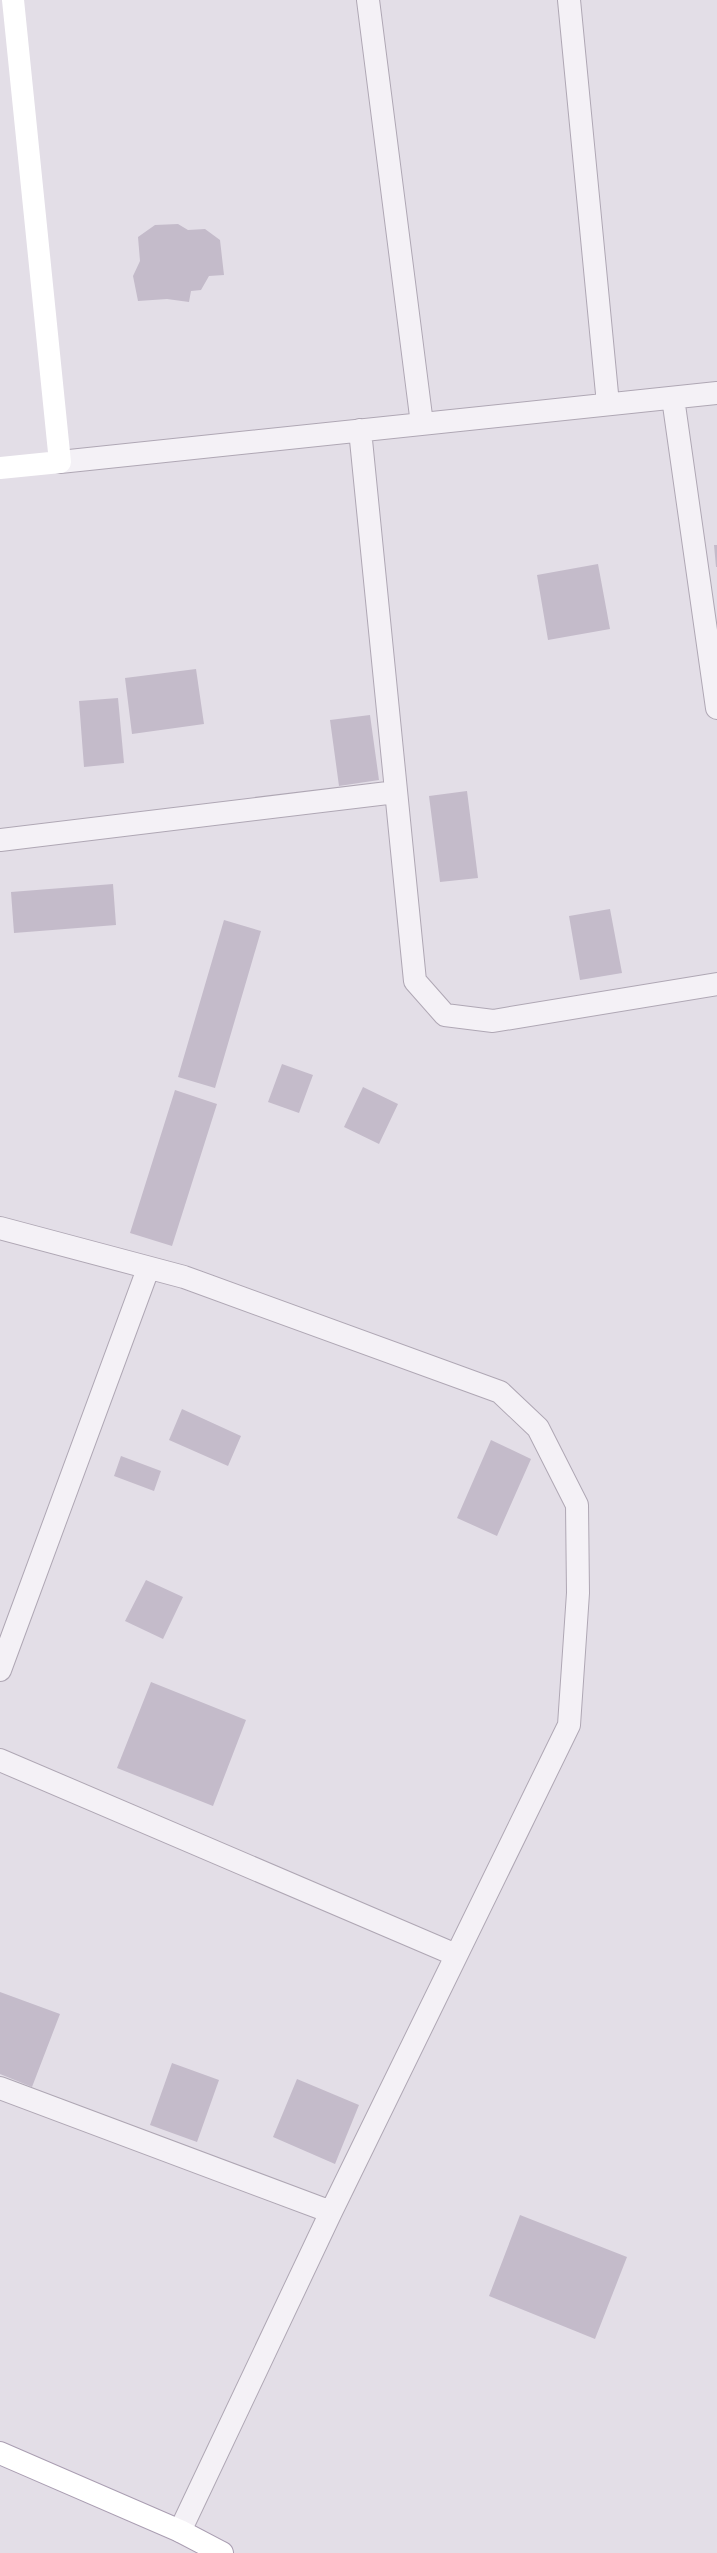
<svg xmlns="http://www.w3.org/2000/svg" width="717" height="2553" font-family="'Asap Condensed',sans-serif">
<style>
.building{fill:#c4bbca}
.lines{fill:none;stroke-linecap:round;stroke-linejoin:round}
.street-casing{stroke:#afa7b4;stroke-width:24}
.primary-casing{stroke:#aa9eb2;stroke-width:24}
.street{stroke:#f4f1f6;stroke-width:22}
.secondary{stroke:#fff;stroke-width:22}
.primary{stroke:#fff;stroke-width:22}
</style>
<rect width="100%" height="100%" fill="#e3dee7"/>
<path class="building" d="M178 224 188 230 205 229 220 240 224 275 209 276 201 290 191 291 189 302 167 299 138 301 133 276 140 261 138 237 155 225Z
M714 545H717V567H716Z
M598 564 610 629 548 640 537 575Z
M196 669 204 724 132 734 125 678Z
M118 698 124 763 84 767 79 701Z
M370 715 379 780 339 786 330 720Z
M467 791 478 878 440 882 429 796Z
M113 884 116 925 14 933 11 892Z
M610 909 622 973 580 980 569 916Z
M224 920 261 931 215 1088 178 1077Z
M282 1064 313 1075 299 1113 268 1102Z
M363 1087 398 1104 379 1144 344 1127Z
M175 1090 217 1104 172 1246 130 1233Z
M182 1409 241 1436 228 1466 169 1440Z
M491 1440 531 1459 497 1536 457 1518Z
M121 1456 161 1471 154 1491 114 1476Z
M146 1580 183 1597 163 1639 125 1621Z
M151 1682 246 1720 213 1806 117 1768Z
M0 1992 60 2014 32 2087 0 2074Z
M172 2063 219 2080 197 2142 150 2125Z
M297 2079 359 2105 335 2164 273 2137Z
M520 2215 627 2257 595 2339 489 2296Z"/>
<g class="lines">
<g class="street-casing">
<path id="street" d="M368 0 422 424
M569 0 608 404
M673 398 717 708
M360 430 415 981 445 1015 493 1021 717 984
M60 462 717 393
M0 840 396 792
M0 1228 184 1277 500 1392 538 1428 577 1505 578 1593 569 1725 331 2212 180 2531
M0 1670 148 1269
M0 1760 456 1955
M0 2088 331 2212"/>
</g>
<g class="primary-casing">
<path id="primary" d="M0 2453 180 2531 222 2553"/>
</g>
<use href="#street" class="street"/>
<path class="secondary" d="M0 468 60 462 13 0"/>
<use href="#primary" class="primary"/>
</g>
</svg>
